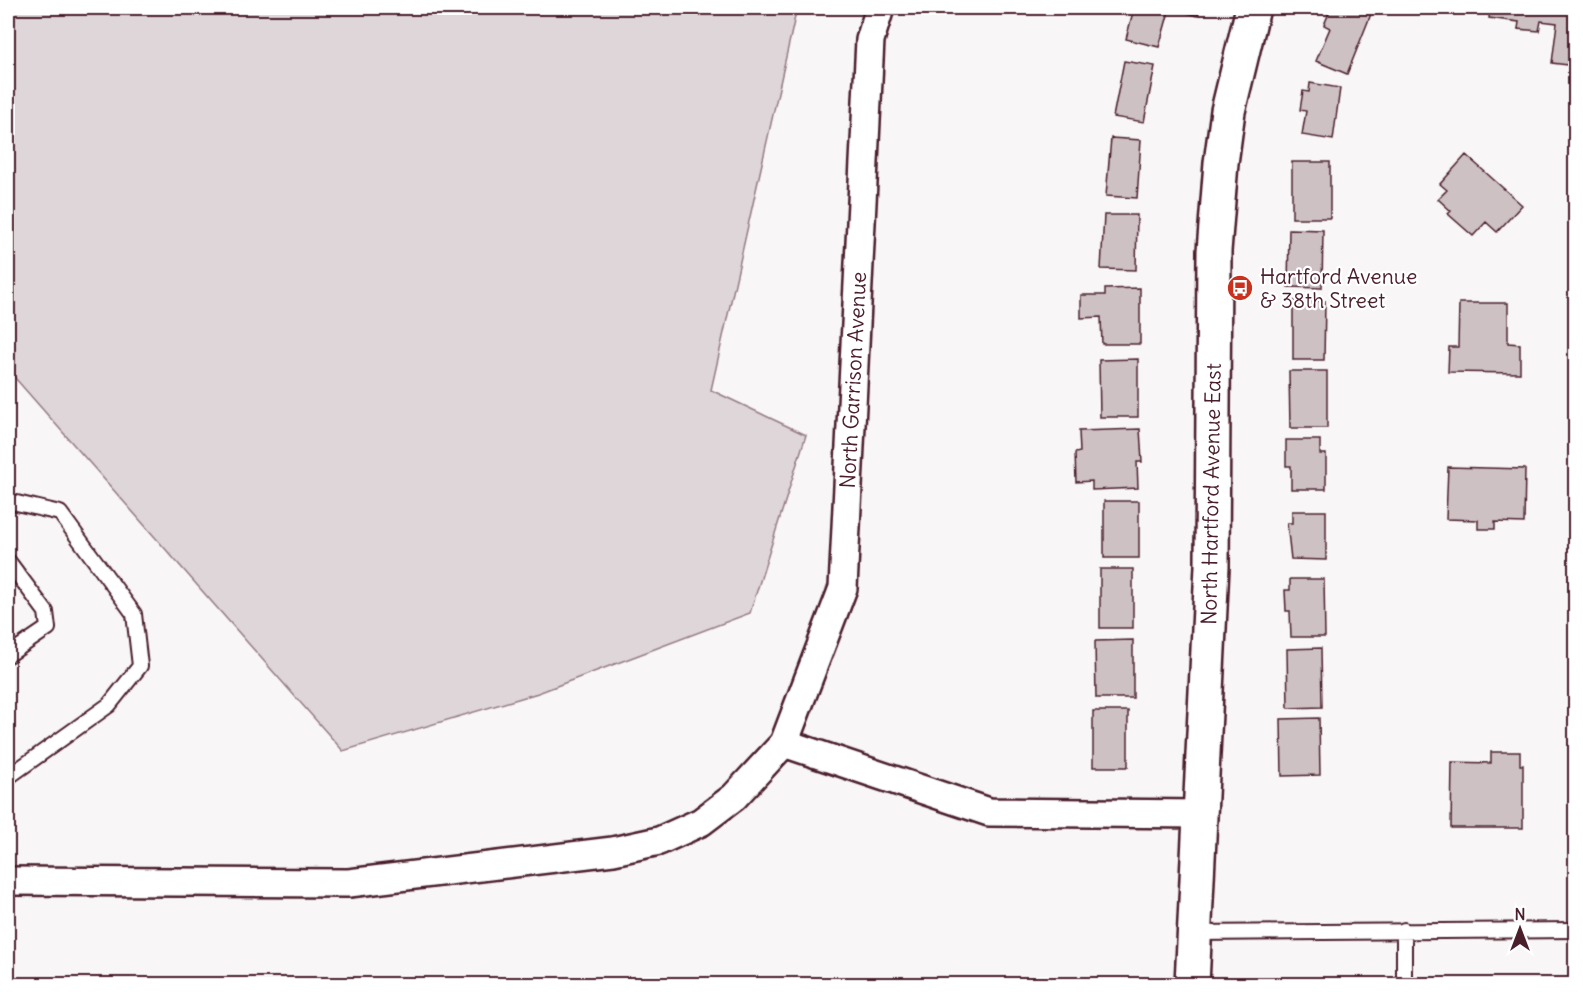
<svg xmlns="http://www.w3.org/2000/svg" width="1583" height="992" font-family="Delius,sans-serif">
<style>
.green{fill:#ded6d9;stroke:#947a82;stroke-width:1.5}
.building{fill:#cdc1c4;stroke:#4a1f2b;stroke-width:1.5}
.lines{fill:none;stroke-linecap:round;stroke-linejoin:round}
.lane-casing{stroke:#4a1f2b;stroke-width:18}
.street-casing{stroke:#4a1f2b;stroke-width:32}
.secondary-casing{stroke:#4a1f2b;stroke-width:38}
.lane{stroke:#fff;stroke-width:14}
.street{stroke:#fff;stroke-width:27}
.secondary{stroke:#fff;stroke-width:33}
.labels{text-anchor:middle;dominant-baseline:central;stroke-width:4.5;stroke-linejoin:round;paint-order:stroke}
.poi-label{font-size:21px;fill:#4a1f2b;stroke:#fff;text-anchor:start}
.street-label{font-size:21px;fill:#4a1f2b;stroke:#fff}
</style>
<rect width="100%" height="100%" fill="#f8f6f7"/>
<filter id="ink" filterUnits="userSpaceOnUse"><feTurbulence type="fractalNoise" baseFrequency=".0167" numOctaves="2"/><feDisplacementMap in="SourceGraphic" scale="12" xChannelSelector="R" yChannelSelector="G"/><feConvolveMatrix kernelMatrix="1 2 1 2 8 2 1 2 1" color-interpolation-filters="sRGB"/></filter>
<g filter="url(#ink)">
<path class="green" d="M8 8H797L711 390 806 435 750 613 538 693 343 751 8 370Z"/>
<path class="building" d="M1134 8H1200L1198 16 1170 8 1159 47 1126 39Z
M1331 8 1373 9 1347 74 1316 61 1330 28 1324 25Z
M1490 8H1576V66L1552 63 1557 23 1541 21 1539 31 1518 29 1519 22 1489 18Z
M1124 61 1155 66 1144 122 1113 117Z
M1310 83 1340 88 1333 140 1302 135 1306 111 1300 110 1303 91 1309 92Z
M1111 138 1141 140 1137 198 1106 196Z
M1466 155 1522 205 1497 232 1486 222 1473 236 1448 214 1451 211 1438 199 1447 190 1440 184Z
M1292 162H1330V218H1292Z
M1104 215H1137L1136 270 1101 269Z
M1289 229 1323 230 1322 288 1288 287Z
M1140 288V344H1102L1101 317 1081 318V295H1105V289Z
M1293 301H1325L1324 360H1293Z
M1459 303H1508V343L1520 344V373L1448 372 1449 347H1458Z
M1138 359V417H1100L1099 360Z
M1289 371H1327V428H1290Z
M1140 429 1142 462H1137L1138 488 1092 490V481L1076 482 1075 453 1080 452 1079 431Z
M1286 440H1320V454H1326V489H1291V466H1286Z
M1448 467 1525 469 1524 523 1495 522V529H1478V520L1446 519Z
M1104 501H1139V558H1104Z
M1292 511H1326V560L1291 559 1287 523H1292Z
M1100 569H1133V628H1100Z
M1290 579H1324L1325 637H1291L1290 611H1286L1285 590H1290Z
M1133 640V698H1096L1095 641Z
M1321 648 1322 707 1288 708 1287 649Z
M1093 711H1128V767H1093Z
M1319 718 1320 775 1282 776 1281 719Z
M1491 752H1520V765H1523V828H1451L1452 762 1491 763Z"/>
<g class="lines">
<g class="lane-casing">
<path id="lane" d="M8 501 60 513 134 614 140 666 109 705 8 777
M8 561 46 612 48 628 8 655
M1404 930V984
M1195 933 1576 930"/>
</g>
<g class="street-casing">
<path id="street" d="M784 743 989 812 1201 814
M8 881 349 883 613 851 659 841 701 822 734 797 784 743 843 588 870 40 880 8"/>
</g>
<g class="secondary-casing">
<path id="secondary" d="M1192 984 1212 566 1214 251 1221 163 1228 111 1253 8"/>
</g>
<use href="#lane" class="lane"/>
<use href="#street" class="street"/>
<use href="#secondary" class="secondary"/>
</g>
</g>
<defs>
<g id="bus-disc" transform="scale(1.35)"><circle r="9.5" fill="#c8321e" stroke="#fff"/><path d="M-5-6H5V4H4V6H2V4H-2V6H-4V4H-5ZM-3.5-4V0h7V-4ZM-3.5 1.2v1.5H-2V1.2ZM2 1.2v1.5H3.5V1.2Z" fill="#fff"/></g>
</defs>
<g fill-rule="evenodd">
<use href="#bus-disc" x="1240" y="288"/>
</g>
<g class="labels">
<g class="poi-label">
<text x="1260" y="276">Hartford Avenue<tspan x="1260" dy="24">&amp; 38th Street</tspan></text>
</g>
<g class="street-label">
<text transform="translate(853 380) rotate(-87)">North Garrison Avenue</text>
<text transform="translate(1211 494) rotate(-89)">North Hartford Avenue East</text>
</g>
</g>
<rect width="1583" height="992" fill="none" stroke="#fff" stroke-width="30"/>
<rect x="15" y="15" width="1553" height="962" fill="none" stroke="#4a1f2b" stroke-width="2" filter="url(#ink)"/>
<g transform="translate(1520 929)" stroke="#ffffff" stroke-width="4.5" paint-order="stroke">
<path d="M0-4.5L10 22L0 15L-10 22Z" fill="#4a1f2b"/>
<text y="-9" font-size="16" font-weight="bold" text-anchor="middle" fill="#4a1f2b">N</text>
</g>
</svg>
